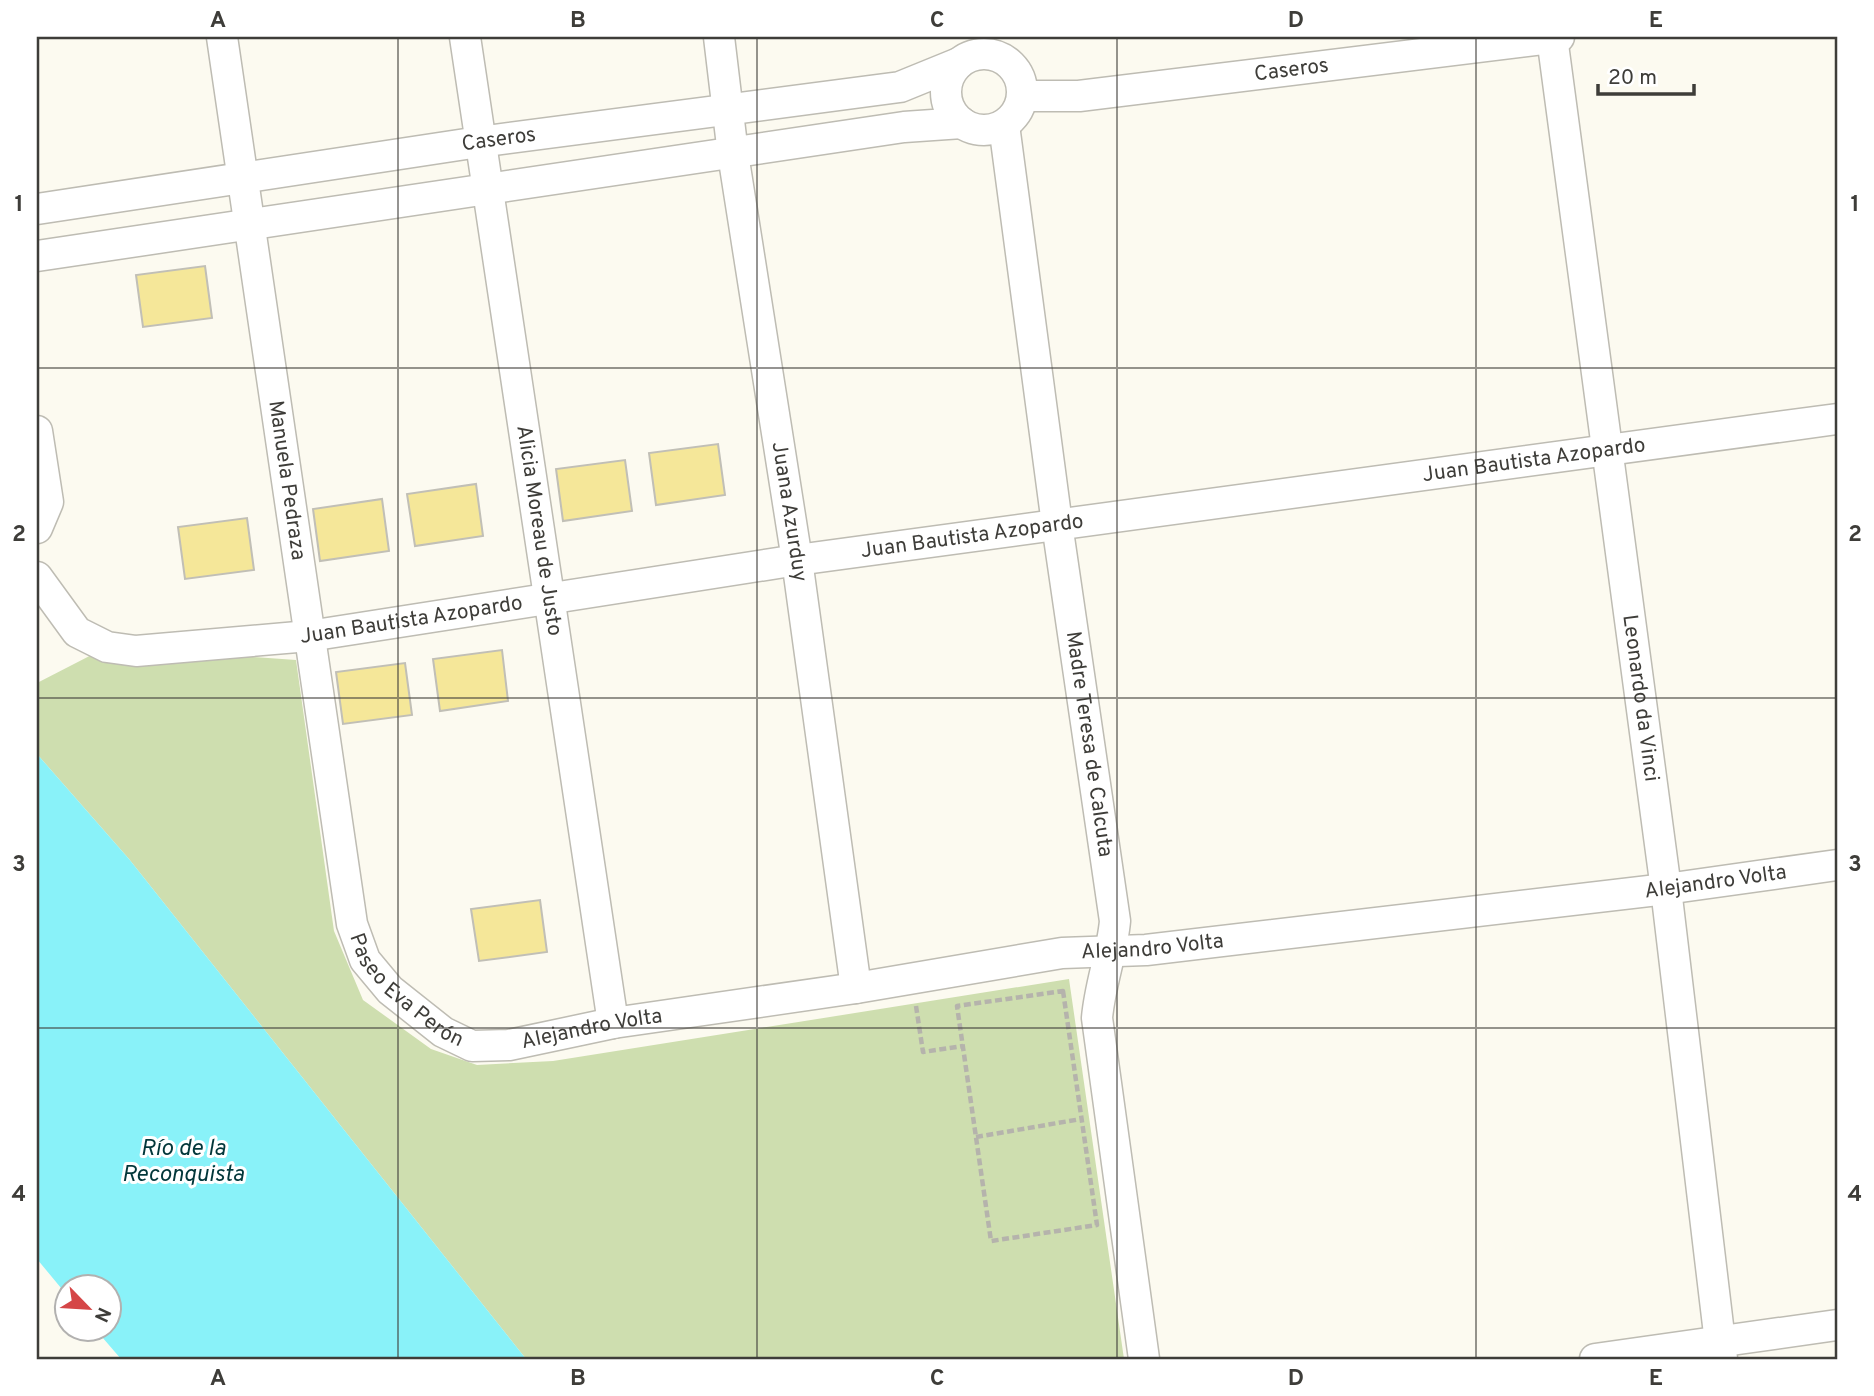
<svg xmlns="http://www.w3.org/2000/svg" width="1874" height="1396" font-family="Overpass,sans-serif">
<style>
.green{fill:#cedeaf}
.water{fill:#89f2f9}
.building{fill:#f5e799;stroke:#c1bfb6;stroke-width:2}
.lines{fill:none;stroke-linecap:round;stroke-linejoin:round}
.street-casing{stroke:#bebcb3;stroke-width:33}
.path{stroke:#b5b3ac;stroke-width:4.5;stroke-dasharray:7 3.5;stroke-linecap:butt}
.street{stroke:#fff;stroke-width:30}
.grid{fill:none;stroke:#3e3d39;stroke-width:2;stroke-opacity:0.55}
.labels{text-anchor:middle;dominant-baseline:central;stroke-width:6;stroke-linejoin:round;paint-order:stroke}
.street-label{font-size:21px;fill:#3e3d39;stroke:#fff}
.water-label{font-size:23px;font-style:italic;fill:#02373a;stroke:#fff}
.neatline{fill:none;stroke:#3e3d39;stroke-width:2.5}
.grid-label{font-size:23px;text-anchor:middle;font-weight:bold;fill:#3e3d39}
</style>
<rect width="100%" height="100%" fill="#fcfaf0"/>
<path class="green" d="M107 647 296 660 334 931 363 1000 431 1049 477 1065 553 1061 1069 979 1124 1359H526L129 859 37 754V683Z"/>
<path class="water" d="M37 754 129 859 526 1359H121L96 1330H108V1288H66V1294L37 1259Z"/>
<path class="building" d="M205 266 212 318 143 327 136 275Z
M718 444 725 495 656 505 649 453Z
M625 460 632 511 563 521 556 469Z
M476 484 483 536 415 546 407 494Z
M382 499 389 551 320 561 313 509Z
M247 518 254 570 185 579 178 527Z
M502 650 508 701 440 711 433 659Z
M405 663 412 715 343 724 336 672Z
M540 900 547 952 479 961 471 909Z"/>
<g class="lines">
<g class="street-casing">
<g id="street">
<path id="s1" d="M222 37 352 924 365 960 390 990 443 1032 472 1046 509 1045 613 1023 856 988 1062 953 1146 950 1666 889 1837 865"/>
<path id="s2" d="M465 37 613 1023"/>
<path id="s3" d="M719 37 733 154 797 560 856 988"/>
<path id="s4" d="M1552 37 1666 889 1722 1359"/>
<circle cx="984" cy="92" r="38"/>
<path id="s5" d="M1023 96H1079L1559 37"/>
<path id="s6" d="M1004 125 1057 524 1115 921C1112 954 1100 984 1097 1018L1144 1359"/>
<path id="s7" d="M37 209 479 142 900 87 959 63"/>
<path d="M37 256 904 127 962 123"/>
<path d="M37 431 48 502 37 528"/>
<path id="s8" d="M37 577 77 632 107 647 136 651 309 636 797 560 1837 419"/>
<path d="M1595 1359 1837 1325"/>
</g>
</g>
<path class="path" d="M1063 991 1097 1225 991 1241 957 1006Z
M916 1006 923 1052 963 1046
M976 1137 1081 1119"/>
<use href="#street" class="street"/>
</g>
<path class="grid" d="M398 37V1359M757 37V1359M1117 37V1359M1476 37V1359M37 368H1837M37 698H1837M37 1028H1837"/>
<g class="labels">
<g class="street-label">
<text stroke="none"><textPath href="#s5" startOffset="270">Caseros</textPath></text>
<text stroke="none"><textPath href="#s7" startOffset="467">Caseros</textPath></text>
<text stroke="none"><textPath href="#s8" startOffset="1542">Juan Bautista Azopardo</textPath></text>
<text stroke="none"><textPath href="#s1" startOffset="448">Manuela Pedraza</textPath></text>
<text stroke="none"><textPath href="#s3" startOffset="480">Juana Azurduy</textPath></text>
<text stroke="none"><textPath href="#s2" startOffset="499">Alicia Moreau de Justo</textPath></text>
<text stroke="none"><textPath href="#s8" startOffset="975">Juan Bautista Azopardo</textPath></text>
<text stroke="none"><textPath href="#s8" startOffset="408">Juan Bautista Azopardo</textPath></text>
<text stroke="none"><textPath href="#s4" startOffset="667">Leonardo da Vinci</textPath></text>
<text stroke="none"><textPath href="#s6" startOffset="625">Madre Teresa de Calcuta</textPath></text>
<text stroke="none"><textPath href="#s1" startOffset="2329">Alejandro Volta</textPath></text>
<text stroke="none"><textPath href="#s1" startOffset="1762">Alejandro Volta</textPath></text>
<text stroke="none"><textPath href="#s1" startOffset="985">Paseo Eva Perón</textPath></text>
<text stroke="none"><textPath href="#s1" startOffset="1195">Alejandro Volta</textPath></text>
</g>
<g class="water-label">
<text x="183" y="1149">Río de la<tspan x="183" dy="26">Reconquista</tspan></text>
</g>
</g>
<rect width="1874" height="1396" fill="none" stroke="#ffffff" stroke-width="77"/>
<g transform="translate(88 1308) rotate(115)"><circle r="33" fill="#ffffff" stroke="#b2b1b0" stroke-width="2"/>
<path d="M0-5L12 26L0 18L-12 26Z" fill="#d54647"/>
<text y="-10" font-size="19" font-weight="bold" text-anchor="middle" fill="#3e3d39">N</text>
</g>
<path d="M1598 84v10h96v-10" fill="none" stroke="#3e3d39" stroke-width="3.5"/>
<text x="1608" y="84" font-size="21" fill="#3e3d39" stroke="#ffffff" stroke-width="5" paint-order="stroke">20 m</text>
<rect x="38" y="38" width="1798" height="1320" class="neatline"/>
<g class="grid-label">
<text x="218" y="27">A</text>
<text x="578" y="27">B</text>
<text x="937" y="27">C</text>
<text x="1296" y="27">D</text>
<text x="1656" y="27">E</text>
<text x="19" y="211">1</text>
<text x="1855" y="211">1</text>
<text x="19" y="541">2</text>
<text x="1855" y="541">2</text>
<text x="19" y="871">3</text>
<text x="1855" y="871">3</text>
<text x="19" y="1201">4</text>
<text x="1855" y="1201">4</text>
<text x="218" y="1385">A</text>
<text x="578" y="1385">B</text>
<text x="937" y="1385">C</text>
<text x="1296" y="1385">D</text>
<text x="1656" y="1385">E</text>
</g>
</svg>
